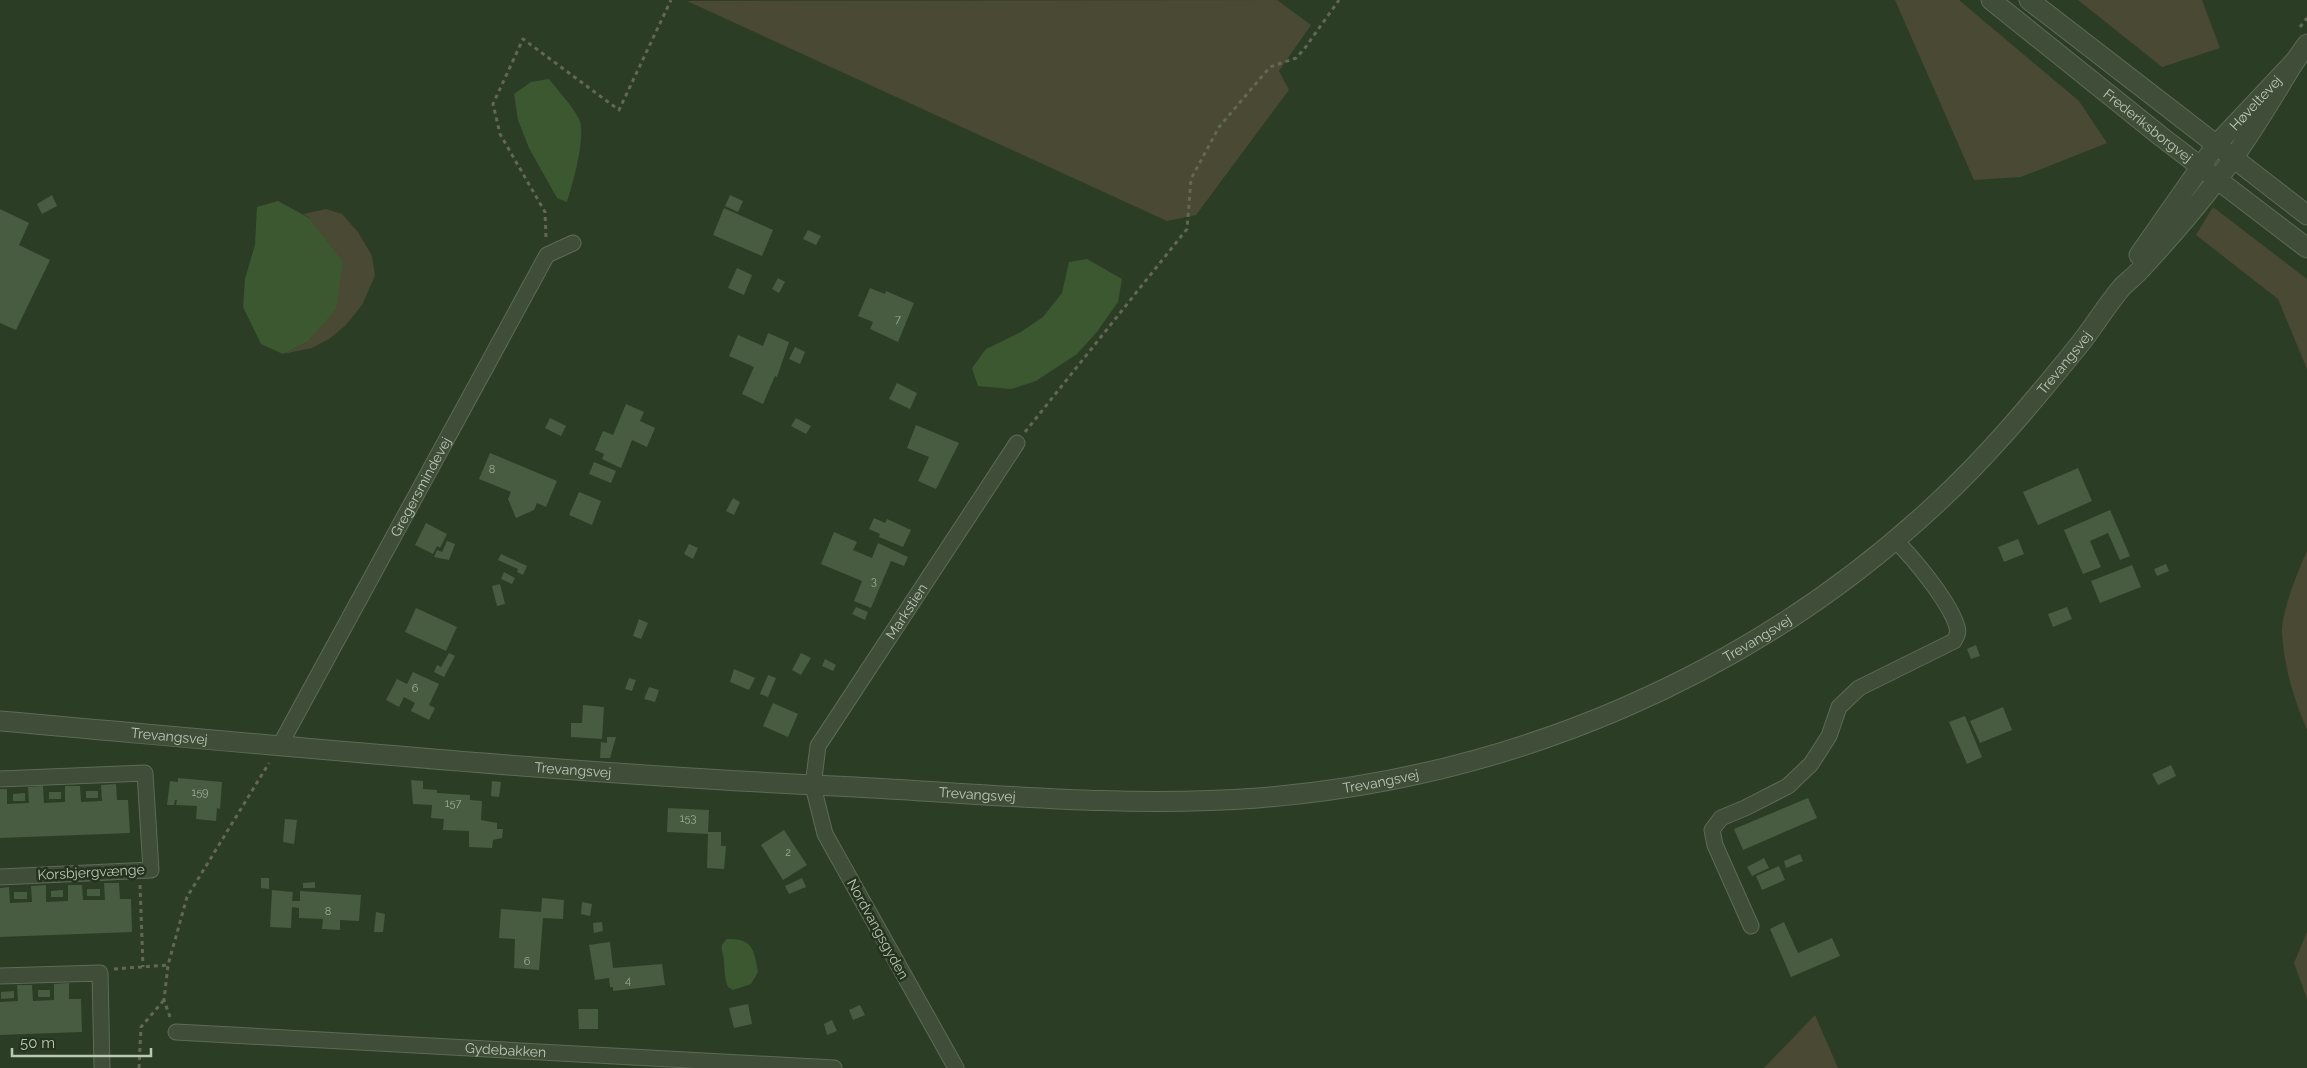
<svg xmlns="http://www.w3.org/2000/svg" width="2307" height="1068" font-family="Raleway,sans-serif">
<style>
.green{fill:#494934}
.water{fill:#3c5831}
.building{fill:#485c42}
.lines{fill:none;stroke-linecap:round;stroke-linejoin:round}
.minor-casing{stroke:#5d6b57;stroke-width:17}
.tertiary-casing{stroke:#5d6b57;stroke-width:21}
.path{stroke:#626853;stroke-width:3;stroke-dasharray:4 4;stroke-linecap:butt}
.minor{stroke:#3f4d39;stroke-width:15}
.tertiary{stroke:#3f4d39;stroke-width:19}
.labels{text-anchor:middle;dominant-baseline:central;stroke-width:5;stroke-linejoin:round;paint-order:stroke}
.number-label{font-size:11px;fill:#9ead98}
.street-label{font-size:14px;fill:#bac8b5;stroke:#24321e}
</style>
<rect width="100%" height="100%" fill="#2c3d25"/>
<path class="green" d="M1277 0 1311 25 1279 71 1289 90 1196 215 1167 221 687 1Z
M1895 0H1959L2079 101 2107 143 2021 177 1974 180Z
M2078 0H2202L2220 48 2162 67Z
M2213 207 2307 279V369L2278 299 2196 235Z
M326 209 342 214 358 232 372 256 375 276 362 305 346 325 329 339 312 348 283 354 307 342 310 218 303 214Z
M2307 552V730C2294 699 2284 667 2282 633 2281 614 2298 569 2307 552Z
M2307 932V999L2294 963Z
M1815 1015 1838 1068H1764Z"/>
<path class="water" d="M549 79C558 91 572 105 579 119 587 135 572 186 567 202L557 198 529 148 518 120 514 94 531 82Z
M278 201 309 218 343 262 336 309 307 342 283 354 261 344 243 307 245 279 255 245 257 207Z
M1087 259 1122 279 1118 302 1096 333 1077 354 1036 381 1011 389 978 386 972 368 986 349 1021 332 1043 317 1062 293 1069 262Z
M727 939C753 938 754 950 758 972L751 984 733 990 728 987C724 977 725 972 724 962 724 951 717 948 727 939Z"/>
<path class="building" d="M52 195 57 206 42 214 37 204Z
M730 195 743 201 738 212 725 206Z
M724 208 773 230 762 256 713 235Z
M0 209 29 223 19 245 50 260 16 330 0 323Z
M808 230 821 236 816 245 803 239Z
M737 268 752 275 744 295 728 288Z
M778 278 785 282 779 293 772 289Z
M870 288 885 294 886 291 914 303 898 342 870 329 873 322 858 316Z
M768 333 789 342 777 377 775 376 763 404 742 394 754 367 729 356 738 335 763 346Z
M795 347 805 352 800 364 789 359Z
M897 383 917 393 910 409 889 399Z
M626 404 644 412 640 421 655 428 647 447 632 440 621 468 602 459 604 454 595 450 603 431 613 435Z
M550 418 566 426 561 436 545 428Z
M796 418 811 426 806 434 791 426Z
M916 425 959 443 936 489 918 481 929 457 907 448Z
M490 453 557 481 546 507 537 503 534 510 516 518 508 499 511 492 479 479Z
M594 462 616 471 611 483 589 474Z
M2078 468 2092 501 2038 525 2023 492Z
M579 492 601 501 592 525 569 515Z
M733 498 740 502 734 515 726 511Z
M2110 510 2130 556 2120 560 2108 533 2090 541 2101 567 2083 574 2064 530Z
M874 518 885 523 887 519 911 530 903 547 879 537 880 534 869 529Z
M426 523 447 534 440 548 437 546 433 554 415 545Z
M834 532 857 542 853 550 872 558 878 543 908 557 904 566 891 561 871 608 854 601 862 581 821 564Z
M2018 539 2024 554 2004 562 1998 547Z
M447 541 455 544 449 560 434 557 437 550 442 552Z
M689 544 698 548 693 559 684 554Z
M501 554 527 566 523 575 517 572 518 569 498 560Z
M2166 564 2169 571 2157 576 2154 569Z
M2132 565 2141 587 2100 603 2091 581Z
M504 572 515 578 512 584 501 579Z
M500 584 505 604 497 606 492 586Z
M856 607 868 612 865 620 852 614Z
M2067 607 2072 619 2053 627 2048 614Z
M416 608 457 627 446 651 405 632Z
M639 619 648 623 641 639 633 636Z
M1976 645 1980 656 1971 659 1967 649Z
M449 653 455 656 444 677 434 672 437 665 441 667Z
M801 653 811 658 801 675 792 670Z
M825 659 836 665 833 671 822 666Z
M734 669 755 678 749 690 730 682Z
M413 672 439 684 429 705 435 708 429 720 411 711 415 703 404 697 399 707 386 700 397 679 407 684Z
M768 675 776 678 768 697 760 694Z
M629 678 636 680 632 691 625 689Z
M649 687 659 690 655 702 644 699Z
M773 703 798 714 788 737 763 726Z
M583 705 604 707 602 739 571 737V723H582Z
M2003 707 2012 730 1980 743 1970 721Z
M1965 716 1982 757 1967 764 1949 722Z
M607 737H616L610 758H600L601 742 607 743Z
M2171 765 2176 776 2158 785 2152 774Z
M178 778 222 782 220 809 217 808 216 821 196 819 197 806 176 805 177 800H175L174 805H167L170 781 178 782Z
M411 780 423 781V789L437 790V793L470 795V800L482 801 481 820 497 823V829H503L502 838 493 840 492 848 469 847V831L443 830 444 819 431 818 432 805 413 804Z
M492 781 501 782 499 797 491 796Z
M116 784 117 800H128L130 833 0 838V789H7V804L29 803 28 787 43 786 44 803 65 802V786H80L81 802 102 801 101 785Z
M86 791H98V798H86Z
M49 792H61V799H49Z
M25 793V801H13V794Z
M1808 798 1817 818 1743 850 1734 829Z
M668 808 709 810 708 832H721V846H726L724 869 707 868 708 834 667 832Z
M285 819 297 820 294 844 283 842Z
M784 830 807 865 783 880 761 845Z
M1800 854 1803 861 1786 868 1784 861Z
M1764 858 1769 868 1752 876 1747 867Z
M1779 866 1785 880 1762 890 1756 876Z
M261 878H269V889L261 888Z
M802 878 806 887 789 894 785 886Z
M315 882V888H303V883Z
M104 883H119L120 899H131L132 932 0 937V888L9 887 10 903 32 902 31 886 46 885V902L68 901V885H82L83 900H105Z
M87 889H100V896H87Z
M63 890V897H51V891Z
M272 890 293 892 292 901H300V891L361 895 359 921 340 920V930L322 929 323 919 299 918V908L292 907 291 928 270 927Z
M14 892H27V899H14Z
M542 898 564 900 563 919 543 918 539 970 514 968 515 939 499 938 501 909 541 912Z
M582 902 592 904 590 916 581 914Z
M376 912 385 914 383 932H374Z
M602 922 603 931 594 933 593 923Z
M1784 922 1798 953 1832 938 1840 956 1791 977 1770 929Z
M610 942 613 968 662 964 665 985 613 991V987H610L609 978 595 980 589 945Z
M69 983V999H81L82 1032 0 1035V1002L18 1001 17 985H32L33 1001 54 1000V984Z
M38 990H50V997H38Z
M14 991V998L1 999V992Z
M748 1004 752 1024 734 1028 729 1008Z
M860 1005 865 1015 853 1020 849 1010Z
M578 1009H598V1029H579Z
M832 1020 837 1031 827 1035 824 1024Z"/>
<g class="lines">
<g class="minor-casing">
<g id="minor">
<path id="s1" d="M280 745 547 255 573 243"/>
<path d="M0 779 145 773 151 870 0 877"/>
<path d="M1751 926 1715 845 1712 830 1721 818 1745 808 1788 786 1811 764 1829 736 1839 707 1859 688 1954 641C1957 636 1959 632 1957 627 1950 602 1914 559 1896 541"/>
<path d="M0 976 100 973 102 1068"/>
<path id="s2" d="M176 1032 834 1068"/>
<path id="s3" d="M956 1068 825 834 813 786 818 746 1017 443"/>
</g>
</g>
<g class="tertiary-casing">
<g id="tertiary">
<path id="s4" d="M1991 0 2163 138 2307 248"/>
<path d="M2029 0 2307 215"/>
<path id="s5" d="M2139 255 2216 145 2295 61 2307 44"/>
<path id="s6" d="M0 721C285 746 570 774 855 787 989 794 1124 808 1258 798 1511 778 1750 677 1936 504 1987 457 2032 403 2075 350 2092 330 2105 307 2122 287 2128 281 2135 276 2141 269 2167 241 2193 211 2217 180 2246 143 2270 101 2295 61"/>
</g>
</g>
<path class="path" d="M2300 27 2307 18
M546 237 545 212 500 134 493 104 523 39 619 110 671 0
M1025 432 1187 229 1191 179 1219 127 1270 67 1296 58 1305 48 1339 0
M140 885 143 967
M114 969 168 965
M170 1017 164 1000 168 965 187 897 269 763
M139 1068 141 1027 164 1000"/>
<use href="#minor" class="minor"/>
<use href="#tertiary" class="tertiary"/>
</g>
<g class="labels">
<g class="number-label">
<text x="898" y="319">7</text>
<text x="492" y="469">8</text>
<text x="874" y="581">3</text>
<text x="415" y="688">6</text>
<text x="200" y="792">159</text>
<text x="453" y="803">157</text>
<text x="688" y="818">153</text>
<text x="788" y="852">2</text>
<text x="328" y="911">8</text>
<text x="527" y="961">6</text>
<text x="628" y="980">4</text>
</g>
<g class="street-label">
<text stroke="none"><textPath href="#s5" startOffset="192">Høveltevej</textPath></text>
<text stroke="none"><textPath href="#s4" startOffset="201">Frederiksborgvej</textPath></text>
<text stroke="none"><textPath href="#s6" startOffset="2205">Trevangsvej</textPath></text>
<text stroke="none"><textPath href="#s1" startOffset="294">Gregersmindevej</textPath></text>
<text stroke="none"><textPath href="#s3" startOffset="519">Markstien</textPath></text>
<text stroke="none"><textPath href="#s6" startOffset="1790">Trevangsvej</textPath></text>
<text stroke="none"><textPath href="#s6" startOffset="170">Trevangsvej</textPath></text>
<text stroke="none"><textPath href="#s6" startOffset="575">Trevangsvej</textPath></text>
<text stroke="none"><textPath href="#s6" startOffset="1385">Trevangsvej</textPath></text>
<text stroke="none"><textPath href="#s6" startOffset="980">Trevangsvej</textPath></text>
<text transform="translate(91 872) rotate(-3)">Korsbjergvænge</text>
<text transform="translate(878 929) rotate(61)">Nordvangsgyden</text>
<text stroke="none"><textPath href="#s2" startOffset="330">Gydebakken</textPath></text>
</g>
</g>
<path d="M12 1048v8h139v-8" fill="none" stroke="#bac8b5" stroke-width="2.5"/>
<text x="20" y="1048" font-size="15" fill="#bac8b5" stroke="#24321e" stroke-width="4" paint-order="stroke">50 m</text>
</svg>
